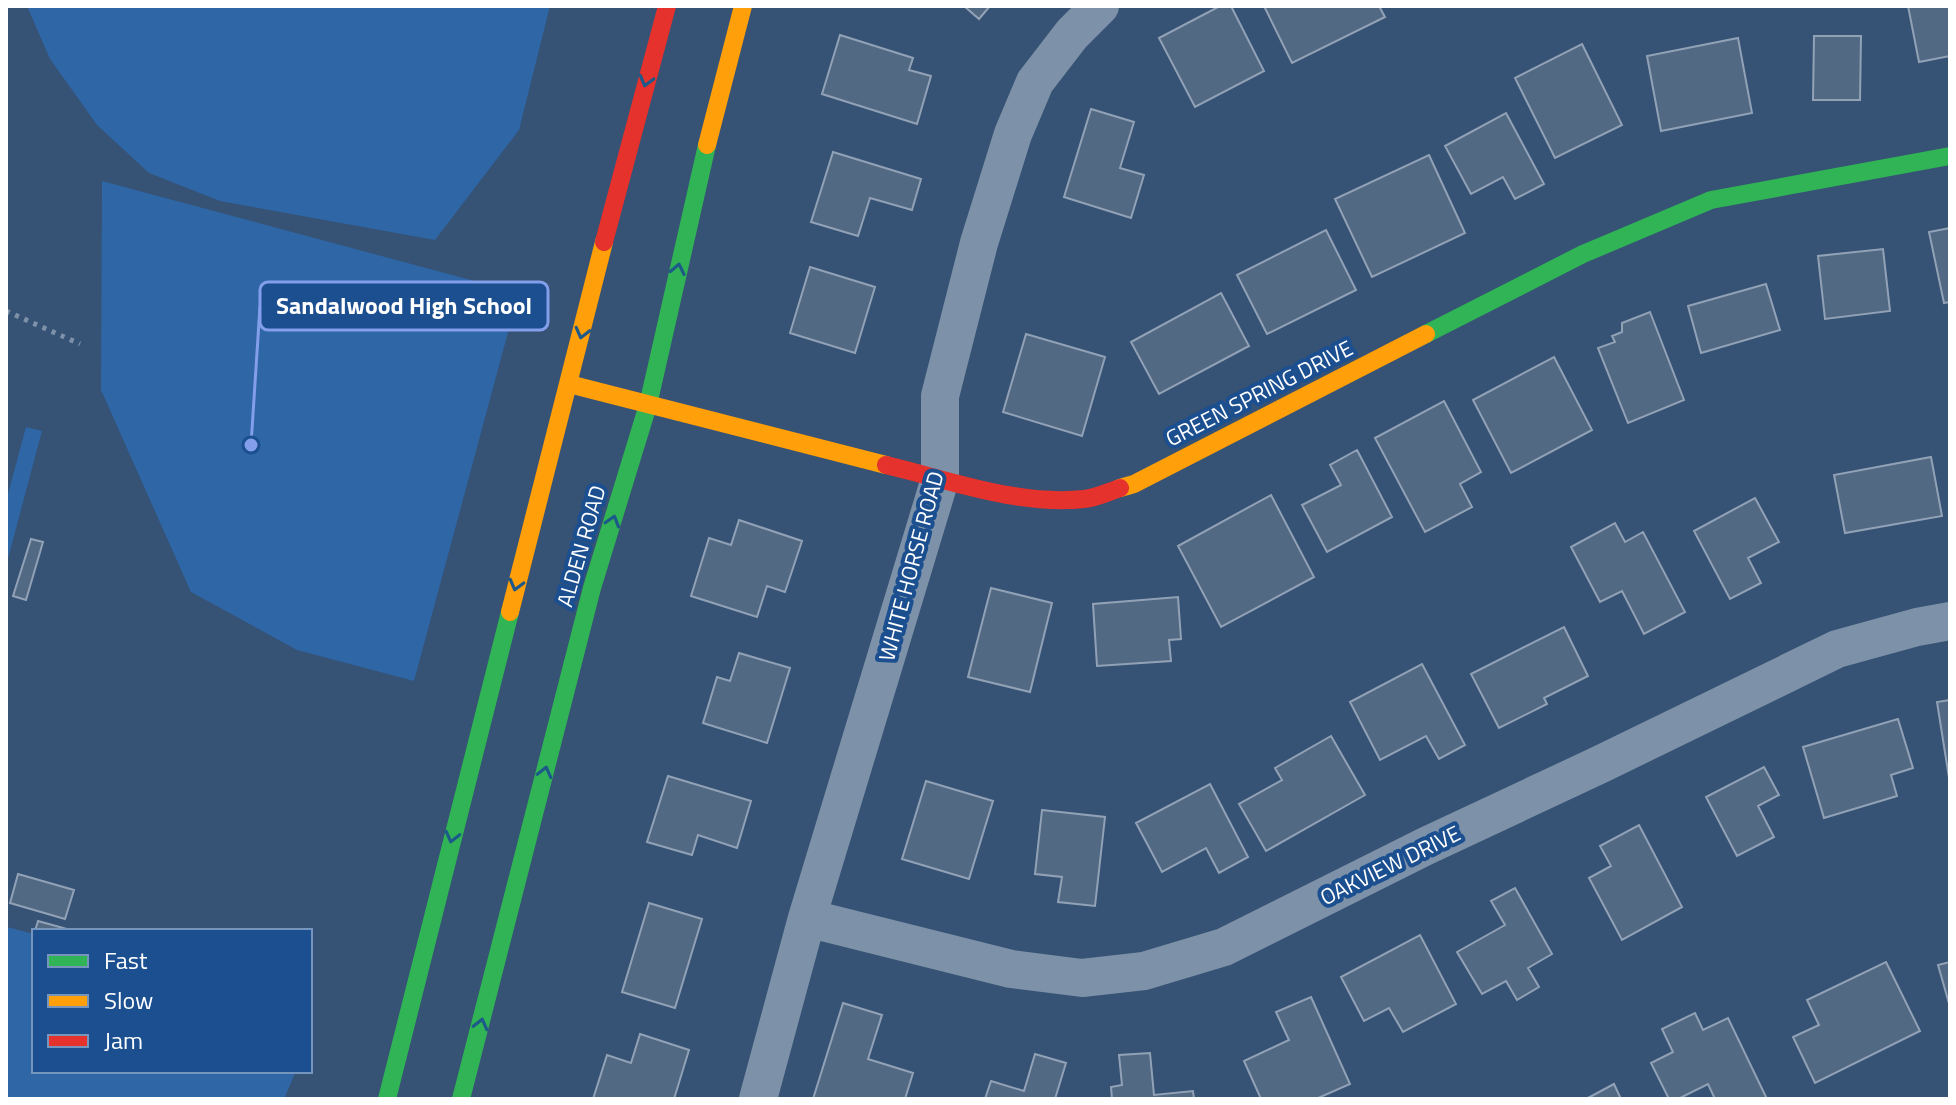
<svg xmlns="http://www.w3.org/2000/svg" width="1956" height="1105" font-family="'Titillium Web',sans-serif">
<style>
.green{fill:#2f66a5}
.building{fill:#526984;stroke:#92a2b6;stroke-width:2}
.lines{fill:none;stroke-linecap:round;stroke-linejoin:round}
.path{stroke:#7d92a8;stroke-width:5;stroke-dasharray:4 6;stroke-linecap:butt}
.street{stroke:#7d92a8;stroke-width:38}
.fast{stroke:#30b455;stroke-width:18}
.slow{stroke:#ff9f0a;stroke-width:18}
.jam{stroke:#e5322d;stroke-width:18}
.oneway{stroke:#1d5989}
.labels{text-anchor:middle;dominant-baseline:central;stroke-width:8;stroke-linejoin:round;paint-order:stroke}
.street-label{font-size:22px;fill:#fff;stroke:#1b4f8f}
.leader{fill:none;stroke:#839eea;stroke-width:3}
.callout-dot{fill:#839eea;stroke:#1b4f8f;stroke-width:3}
.callout{fill:#1b4f8f;stroke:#839eea;stroke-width:3}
.callout-label{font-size:24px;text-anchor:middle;font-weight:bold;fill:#fff}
</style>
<rect width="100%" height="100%" fill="#365274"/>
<path class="green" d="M27 6H550L519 130 435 240 220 201 149 173 97 125 50 59Z
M102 181 497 287 513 314 414 681 297 650 191 592 101 390Z
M26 427 42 431 6 566V501Z
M7 927 34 934V1071H296L284 1099H6Z"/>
<path class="building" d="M964 6H990L979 19Z
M1220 6H1231L1264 71 1195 107 1159 38Z
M1264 6H1379L1385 17 1292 63Z
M1908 6H1950V56L1919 62Z
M840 35 913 58 909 70 931 76 917 124 822 94Z
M1814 36H1861L1860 100H1813Z
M1738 38 1752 113 1661 131 1647 56Z
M1582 44 1622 125 1555 158 1515 78Z
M1091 109 1134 122 1120 168 1144 175 1131 218 1064 197Z
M1506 113 1544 184 1515 199 1503 177 1471 194 1445 146Z
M833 152 921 179 912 210 870 198 858 236 811 222Z
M1429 155 1465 233 1372 277 1335 199Z
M1950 228V302L1944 303 1929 232Z
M1326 230 1356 290 1267 334 1237 275Z
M1883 249 1890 311 1825 319 1818 256Z
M810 267 875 287 855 353 790 333Z
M1766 284 1780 330 1701 353 1688 306Z
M1221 293 1249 346 1159 394 1131 342Z
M1650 312 1684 400 1628 423 1598 348 1615 342 1612 336 1622 332V323Z
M1026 334 1105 357 1082 436 1003 412Z
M1554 357 1592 430 1511 473 1473 400Z
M1444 401 1481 472 1460 484 1472 507 1425 532 1375 438Z
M1357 450 1392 517 1327 552 1302 505 1341 485 1330 465Z
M1931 457 1942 516 1845 533 1834 475Z
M1271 495 1314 577 1221 627 1178 546Z
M1755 498 1779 542 1748 558 1761 583 1730 599 1694 531Z
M739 520 802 541 785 592 767 586 757 617 691 596 709 538 731 545Z
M1615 523 1625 542 1643 532 1685 612 1644 634 1622 591 1600 602 1571 547Z
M31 539 43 542 26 600 13 596Z
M991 588 1052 603 1030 692 968 677Z
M1178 597 1181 639 1169 640 1171 661 1097 666 1093 604Z
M1564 627 1588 676 1544 698 1547 704 1499 728 1471 674Z
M739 653 790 668 767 743 703 723 717 677 730 681Z
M1422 664 1465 745 1439 759 1426 736 1380 760 1350 702Z
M1950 700V784L1937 702Z
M1898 719 1913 768 1891 775 1897 796 1824 818 1803 747Z
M1331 736 1365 795 1266 851 1239 804 1282 780 1275 768Z
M1764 767 1779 795 1758 806 1774 837 1737 856 1706 797Z
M668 776 751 801 737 848 698 835 692 855 647 842Z
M926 781 993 801 969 879 902 859Z
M1210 784 1248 857 1219 873 1206 848 1162 872 1136 823Z
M1042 810 1105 817 1095 906 1058 902 1062 877 1035 874Z
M1639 825 1682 907 1622 940 1589 878 1611 866 1600 846Z
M18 874 74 890 65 919 10 903Z
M1515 888 1552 954 1528 968 1539 987 1517 1000 1506 981 1482 994 1457 952 1505 925 1491 901Z
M649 903 702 919 675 1008 622 992Z
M38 921 74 931H35Z
M1420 935 1456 1004 1403 1032 1389 1008 1364 1021 1341 977Z
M1886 962 1920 1031 1815 1083 1793 1037 1819 1025 1807 1000Z
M1950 962V1007L1938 965Z
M1311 997 1350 1084 1316 1099H1261L1244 1061 1289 1040 1276 1012Z
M843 1003 882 1015 868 1059 913 1073 905 1099H813Z
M1695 1013 1703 1030 1728 1018 1767 1099H1715L1708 1084 1678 1099H1669L1651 1063 1673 1052 1662 1029Z
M640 1034 689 1050 674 1099H593L607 1055 631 1063Z
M1150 1053 1154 1095 1193 1091 1194 1099H1112L1111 1087 1122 1085 1119 1055Z
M1035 1054 1066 1063 1055 1099H985L991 1081 1024 1091Z
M1614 1084 1621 1099H1586Z"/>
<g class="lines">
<path class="path" d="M6 311 80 344"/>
<path class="street" d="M807 918 1011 969 1082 978 1144 971 1224 947 1426 846 1601 764 1837 649 1917 627 1950 621
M758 1099 807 918 940 479V396L979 243 1013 134 1035 82 1072 34 1100 6"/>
<path class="fast" d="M1426 334 1583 254 1711 200 1950 156
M387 1099 510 612
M461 1099 592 588 648 405 707 145"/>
<path class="slow" d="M707 145 743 6
M569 384 886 465
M1120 488 1134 484 1426 334
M510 612 604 242"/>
<path class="jam" d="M604 242 667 6
M886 465C949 480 1018 506 1084 499 1096 498 1108 492 1120 488"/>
</g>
<defs><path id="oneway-chevron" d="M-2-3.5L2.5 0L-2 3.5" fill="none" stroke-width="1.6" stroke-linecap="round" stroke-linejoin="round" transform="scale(2)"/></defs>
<g class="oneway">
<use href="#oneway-chevron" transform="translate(646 81) rotate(105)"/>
<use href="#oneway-chevron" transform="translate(678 269) rotate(-78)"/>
<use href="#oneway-chevron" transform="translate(582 333) rotate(104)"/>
<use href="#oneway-chevron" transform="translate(613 521) rotate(-73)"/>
<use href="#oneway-chevron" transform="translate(516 585) rotate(105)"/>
<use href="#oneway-chevron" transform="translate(545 772) rotate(-76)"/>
<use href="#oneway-chevron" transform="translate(452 837) rotate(104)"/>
<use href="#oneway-chevron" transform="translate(481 1024) rotate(-76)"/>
</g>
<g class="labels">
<g class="street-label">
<text transform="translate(1259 393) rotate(-27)">GREEN SPRING DRIVE</text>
<text transform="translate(581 546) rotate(-74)">ALDEN ROAD</text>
<text transform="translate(911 566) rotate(-75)">WHITE HORSE ROAD</text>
<text transform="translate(1390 865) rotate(-26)">OAKVIEW DRIVE</text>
</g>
</g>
<path class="leader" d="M251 445L260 306"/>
<circle class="callout-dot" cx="251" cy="445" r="8"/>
<rect class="callout" x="260" y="282" width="288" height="48" rx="8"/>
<g class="callout-label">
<text x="404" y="314">Sandalwood High School</text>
</g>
<rect width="1956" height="1105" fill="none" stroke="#ffffff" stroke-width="16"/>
<rect x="32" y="929" width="280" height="144" fill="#1b4f8f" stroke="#7695bc" stroke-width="2"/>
<rect x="48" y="955" width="40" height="12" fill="#30b455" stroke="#7695bc" stroke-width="2"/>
<text x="104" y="969" font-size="24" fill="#ffffff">Fast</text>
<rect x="48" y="995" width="40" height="12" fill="#ff9f0a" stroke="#7695bc" stroke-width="2"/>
<text x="104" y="1009" font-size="24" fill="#ffffff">Slow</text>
<rect x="48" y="1035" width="40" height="12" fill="#e5322d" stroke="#7695bc" stroke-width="2"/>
<text x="104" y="1049" font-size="24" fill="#ffffff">Jam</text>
</svg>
